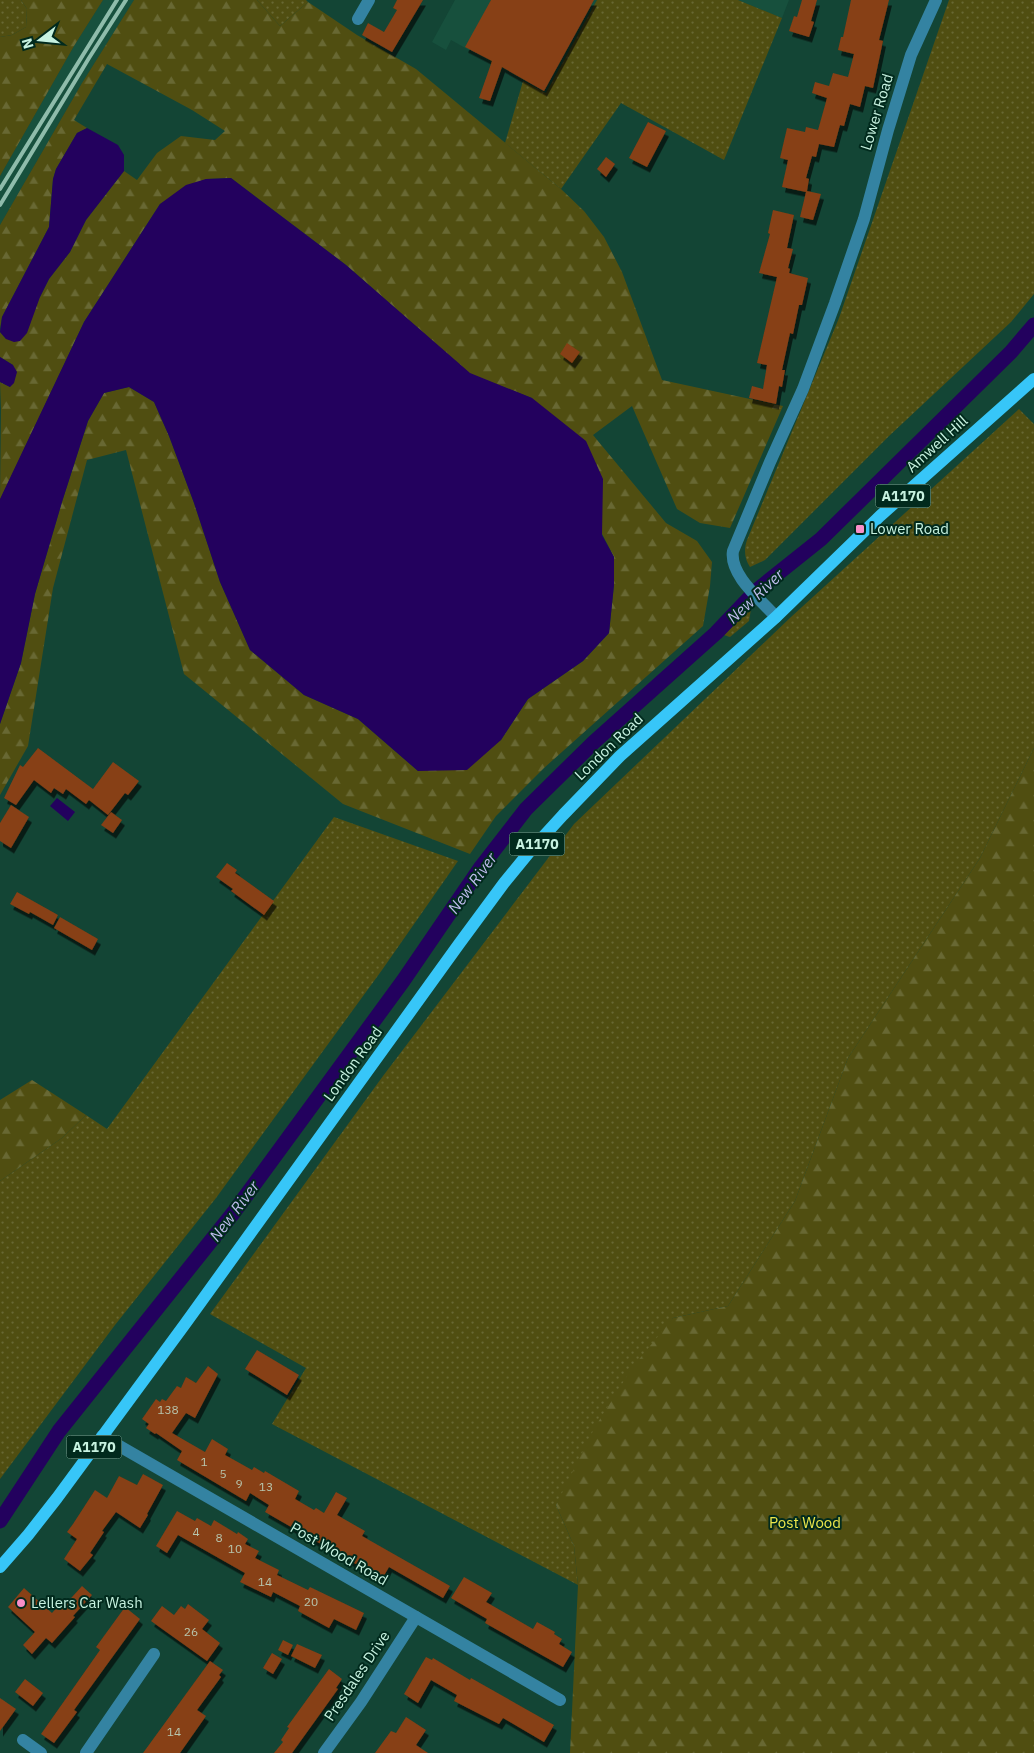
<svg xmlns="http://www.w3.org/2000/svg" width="1034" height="1753" font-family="'IBM Plex Sans',sans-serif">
  <defs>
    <pattern id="grass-dots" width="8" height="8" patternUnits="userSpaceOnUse" patternTransform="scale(1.25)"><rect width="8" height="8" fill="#504e11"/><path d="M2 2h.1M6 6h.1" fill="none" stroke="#686833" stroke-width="1.8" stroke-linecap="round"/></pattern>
    <pattern id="forest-firs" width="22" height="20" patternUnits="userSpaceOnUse" patternTransform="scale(1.25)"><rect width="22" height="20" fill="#504e11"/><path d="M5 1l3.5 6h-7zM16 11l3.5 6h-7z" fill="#686833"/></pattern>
    <filter id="shadow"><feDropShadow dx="3" dy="5.5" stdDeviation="0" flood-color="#0009"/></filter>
  </defs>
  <rect width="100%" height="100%" fill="#134535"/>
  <g fill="#17503d">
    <polygon points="103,0 134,0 82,83 0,225 0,176 74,46"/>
    <polygon points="455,0 597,0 546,93 451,40 446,50 432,42"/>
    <polygon points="738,0 789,0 782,18"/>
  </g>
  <g fill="url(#grass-dots)">
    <polygon points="0,0 21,0 27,9 26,27 12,35 0,37"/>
    <polygon points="257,0 306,0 308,2 280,26"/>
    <polygon points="597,0 738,0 782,18 724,160 621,103 561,189 505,143 523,81 546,93"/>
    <path d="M949,0H1034V294L1011,322L889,436L765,560L750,567C744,558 744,549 747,540L839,318Z"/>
    <polygon points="1019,409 1034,424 1034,748 980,858 848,1058 795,1201 728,1306 673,1318 556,1505 574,1546 578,1585 272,1424 306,1368 210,1314 383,1076 574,824 791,617"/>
    <polygon points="751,609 749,621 730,637 724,635"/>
    <polygon points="334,817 458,861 382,970 216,1198 115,1325 0,1479 0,1181 62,1138 86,1115 107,1129"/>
  </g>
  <g fill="url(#forest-firs)">
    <polygon points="21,0 103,0 74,46 0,176 0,37 12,35 26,27 27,9"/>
    <polygon points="134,0 257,0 280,26 308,2 357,35 416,69 561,189 584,211 604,237 622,272 662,380 783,406 730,528 700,523 677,509 632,406 593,435 666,523 697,541 712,562 710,586 703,626 544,768 496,816 470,854 343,804 184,674 126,450 87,460 53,588 28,746 0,795 0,724 21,663 35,594 62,502 88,421 104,393 129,387 154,402 169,436 194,503 220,582 250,650 304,695 358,719 418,771 501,740 528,699 583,661 609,633 614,585 614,557 532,398 470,374 346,265 231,178 206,179 160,204 84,322 0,500 1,409 0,382 10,387 13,365 0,357 0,332 6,339 40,297 49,279 70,252 86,220 124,171 137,180 157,153 181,136 215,140 225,131 192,110 107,64 74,120 87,128 77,133 56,169 53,179 49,227 2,317 0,328 0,225 82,83"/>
    <polygon points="1034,748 1034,1753 570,1753 578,1585 574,1546 556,1505 595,1427 632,1368 673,1318 728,1306 795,1201 848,1058 980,858"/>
    <polygon points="32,1080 86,1115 62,1138 0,1181 0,1100"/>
  </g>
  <g fill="#23015e">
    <polygon points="87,128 118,145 124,155 124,171 86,220 70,252 49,279 40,297 27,333 20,341 14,342 6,339 0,332 2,317 49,227 53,179 56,169 77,133"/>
    <polygon points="231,178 346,265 470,373 532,398 586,441 603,479 602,535 614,557 614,585 609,633 583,661 528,699 501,740 467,770 418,771 358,719 304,695 250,650 220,582 194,503 169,436 154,402 129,387 104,393 88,421 62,502 35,594 21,663 0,724 0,499 84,322 160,204 186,185 206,179"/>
    <polygon points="0,357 13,365 17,372 14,383 10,387 0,382"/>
    <polygon points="57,798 75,812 68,821 50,806"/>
  </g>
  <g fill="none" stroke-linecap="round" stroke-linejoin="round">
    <polyline stroke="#23015e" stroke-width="15" points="0,1521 59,1431 234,1212 403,981 481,867 526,809 594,742 716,633 756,591 821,539 1011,352 1034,325"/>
  </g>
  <g fill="#873f14" filter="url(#shadow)">
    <polygon points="397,0 423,0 392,52 362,35 368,23 384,32 397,10 393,8"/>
    <polygon points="491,0 594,0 544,91 502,67 490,101 479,98 492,61 465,47"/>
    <polygon points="802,0 817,0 811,21 814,22 809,37 789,31 794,16 797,17"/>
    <polygon points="851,0 889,0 879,40 883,41 873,88 865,86 860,107 850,104 844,126 840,125 834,147 819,144 816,157 812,156 806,178 809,179 807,191 821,194 813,220 800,217 806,192 782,187 788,160 780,158 787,128 805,132 806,127 818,130 827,98 812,93 815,82 829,86 833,73 848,77 854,54 838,50 841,37 843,37"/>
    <polygon points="648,122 666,131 647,167 629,158"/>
    <polygon points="606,157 615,164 606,177 597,169"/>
    <polygon points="773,210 794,215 787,248 793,249 788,268 790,269 789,273 808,278 802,305 799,305 793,334 790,333 782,370 785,370 782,387 779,386 776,404 749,398 752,386 763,389 767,365 757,363 777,277 759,273 770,234 768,233"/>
    <polygon points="567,343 580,352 572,363 560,354"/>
    <polygon points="38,748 93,789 113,762 139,781 128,795 125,793 108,815 89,800 86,804 66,789 63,794 54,788 51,793 34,780 16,805 4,798 20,765 23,767"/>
    <polygon points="11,805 29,817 11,848 0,841 0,823"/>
    <polygon points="111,812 122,820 113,833 101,825"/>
    <polygon points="227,863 237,870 235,873 274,901 264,915 231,891 233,889 216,877"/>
    <polygon points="17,892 58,915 53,925 30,912 29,914 10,904"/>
    <polygon points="60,917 98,939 92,950 54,928"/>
    <polygon points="257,1350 299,1375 287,1395 245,1369"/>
    <polygon points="208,1366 218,1374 195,1418 186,1413 172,1433 205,1452 212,1439 228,1449 225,1455 236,1461 252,1470 254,1467 264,1473 265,1471 299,1491 295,1499 314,1510 316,1508 324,1513 336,1492 347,1498 337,1515 365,1531 362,1536 450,1586 443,1598 389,1567 382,1579 265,1512 269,1505 250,1493 246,1501 177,1460 182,1451 156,1433 155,1434 146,1428 149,1424 142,1419 156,1399 160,1402 162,1399 166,1401 177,1386 181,1388 186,1377 196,1383"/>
    <polygon points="143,1474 163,1485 147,1514 148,1515 140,1528 116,1512 102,1531 104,1532 90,1553 93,1555 80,1571 64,1559 77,1539 67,1532 73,1524 95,1490 107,1498 119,1476 137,1485"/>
    <polygon points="177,1511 195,1521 197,1518 211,1526 214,1520 237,1534 238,1532 248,1539 245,1544 259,1551 255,1558 279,1570 277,1575 308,1590 310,1587 364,1613 356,1630 334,1619 329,1628 298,1611 300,1606 273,1592 271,1597 240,1582 245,1573 178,1535 167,1553 156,1546"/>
    <polygon points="464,1577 492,1593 486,1602 533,1629 537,1622 555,1632 554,1634 562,1639 559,1644 572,1652 563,1667 485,1623 487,1619 451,1598"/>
    <polygon points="82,1586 92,1595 73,1616 75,1617 52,1643 46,1638 32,1654 23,1645 35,1632 8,1607 24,1588 52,1613 60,1604 63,1607"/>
    <polygon points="188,1604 209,1620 202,1629 220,1643 207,1661 151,1621 162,1606 174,1615 181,1606 185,1609"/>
    <polygon points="125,1607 140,1619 74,1710 77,1712 54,1743 41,1734 100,1650 96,1647"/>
    <polygon points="283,1640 293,1645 288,1655 278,1650"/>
    <polygon points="297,1644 322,1655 315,1668 291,1656"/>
    <polygon points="272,1653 282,1659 273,1674 263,1668"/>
    <polygon points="426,1657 432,1660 433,1658 470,1680 471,1678 554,1725 544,1742 503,1718 499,1724 454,1701 457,1695 431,1680 418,1703 404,1694"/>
    <polygon points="210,1661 223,1670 219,1675 221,1677 197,1710 206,1716 180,1753 143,1753"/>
    <polygon points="329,1669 342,1679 336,1688 338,1689 292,1753 274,1753 283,1742 281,1740 289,1728 287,1727"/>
    <polygon points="25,1679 43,1693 33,1706 15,1692"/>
    <polygon points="0,1698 16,1709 0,1731"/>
    <polygon points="406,1717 426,1730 416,1745 428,1753 375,1753 391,1731 396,1733"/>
  </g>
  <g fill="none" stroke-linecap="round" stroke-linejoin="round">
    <g stroke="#3483a2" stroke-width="12">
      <polyline points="358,19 369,0"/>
      <path d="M776,617C761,600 729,575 733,551L770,462L803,389L835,303L864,219L888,130L911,55L936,0"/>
      <polyline points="102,1436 560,1700"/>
      <polyline points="23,1740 41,1753"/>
      <polyline points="86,1753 154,1654"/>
      <polyline points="324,1753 361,1702 416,1617"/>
    </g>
    <polyline stroke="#37c6f8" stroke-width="12" points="0,1567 28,1535 57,1498 185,1324 459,944 504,883 531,850 563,815 620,756 776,617 880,516 1034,379"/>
    <g stroke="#8fbcab" stroke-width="4">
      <polyline points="0,189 117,0"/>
      <polyline points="0,205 89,58 126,0"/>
    </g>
  </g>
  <g fill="#f98fc9" stroke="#012a1d" stroke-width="2">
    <rect x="855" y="524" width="10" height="10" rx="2.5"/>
    <circle cx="21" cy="1603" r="5"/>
  </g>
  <g text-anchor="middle" stroke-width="4" stroke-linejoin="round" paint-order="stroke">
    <g font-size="12" fill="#b7c5ad">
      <text x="168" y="1414">138</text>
      <text x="204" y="1466">1</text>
      <text x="223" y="1478">5</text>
      <text x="239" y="1488">9</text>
      <text x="266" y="1491">13</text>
      <text x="196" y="1536">4</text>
      <text x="219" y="1542">8</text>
      <text x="235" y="1553">10</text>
      <text x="265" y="1586">14</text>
      <text x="311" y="1606">20</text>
      <text x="191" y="1636">26</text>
      <text x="174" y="1736">14</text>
    </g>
    <g fill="#012a1d" stroke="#8cb6a6" stroke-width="1">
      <rect x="875.5" y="484.5" width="55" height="23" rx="4"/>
      <rect x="509.5" y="832.5" width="55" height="23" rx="4"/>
      <rect x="66.5" y="1435.5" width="55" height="23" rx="4"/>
    </g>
    <g font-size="14" font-weight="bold" fill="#c7f2e0">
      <text x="903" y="501">A1170</text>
      <text x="537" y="849">A1170</text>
      <text x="94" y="1452">A1170</text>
    </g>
    <g font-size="15" fill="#c7f2e0" stroke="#012a1d">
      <text transform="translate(877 112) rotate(-73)" y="5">Lower Road</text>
      <text transform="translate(937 444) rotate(-42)" y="5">Amwell Hill</text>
      <text transform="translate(609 747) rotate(-44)" y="5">London Road</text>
      <text transform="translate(353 1064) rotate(-54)" y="5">London Road</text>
      <text transform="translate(339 1554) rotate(30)" y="5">Post Wood Road</text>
      <text transform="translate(357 1676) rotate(-56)" y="5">Presdales Drive</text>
    </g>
    <g font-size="15" fill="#c7f2e0" stroke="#012a1d" text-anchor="start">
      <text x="870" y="534">Lower Road</text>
      <text x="31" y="1608">Lellers Car Wash</text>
    </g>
    <g font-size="15" fill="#ede74b" stroke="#012a1d">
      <text x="805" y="1528">Post Wood</text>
    </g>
    <g font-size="16" font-style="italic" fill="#bebbec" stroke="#012a1d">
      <text transform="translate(755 596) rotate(-43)" y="6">New River</text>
      <text transform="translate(472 883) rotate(-54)" y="6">New River</text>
      <text transform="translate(234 1211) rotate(-53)" y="6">New River</text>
    </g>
  </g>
  <g transform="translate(40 40) rotate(254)" stroke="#012a1d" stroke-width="4" paint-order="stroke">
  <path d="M0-4L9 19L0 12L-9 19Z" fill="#c7f2e0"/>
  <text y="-8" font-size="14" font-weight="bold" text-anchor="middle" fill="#c7f2e0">N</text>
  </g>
</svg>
